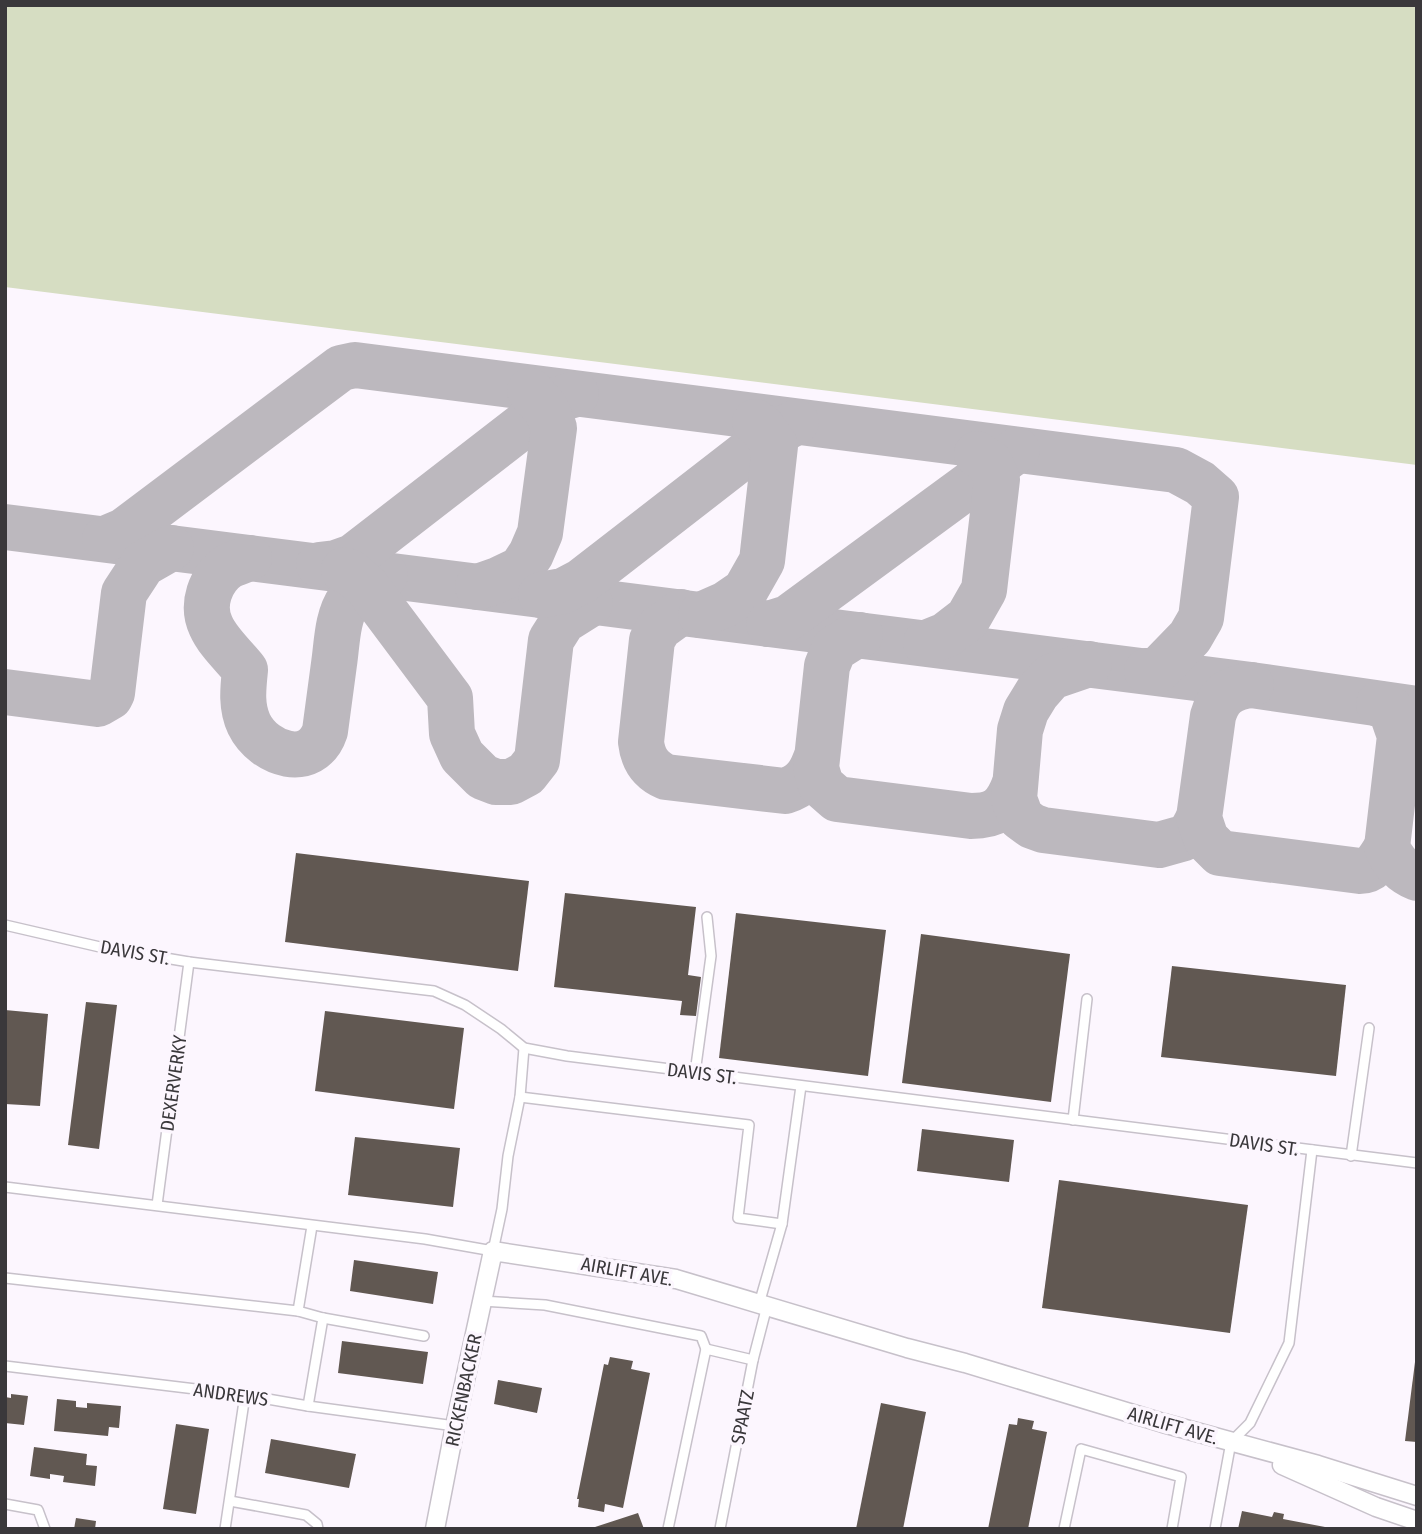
<svg xmlns="http://www.w3.org/2000/svg" width="1422" height="1534" font-family="'Fira Sans Condensed',sans-serif">
  <rect width="100%" height="100%" fill="#fcf6fe"/>
  <polygon fill="#d6ddc2" points="5,5 1417,5 1417,465 5,287"/>
  <g fill="none" stroke-linecap="round" stroke-linejoin="round">
    <g stroke="#bcb8be" stroke-width="46">
      <polyline points="5,527 1251,685 1417,709"/>
      <polyline points="105,539 124,531 341,368 355,365 1176,470 1200,483 1216,497 1201,618 1190,637 1158,670 1147,671"/>
      <path d="M249,558C243,561 235,563 229,566C210,579 201,605 211,626C218,642 234,656 245,670C243,689 241,707 249,724C264,755 312,770 325,731C328,709 331,686 334,664C337,644 337,617 349,600C358,588 372,581 385,575"/>
      <polyline points="319,565 336,563 353,557 556,400 576,394"/>
      <polyline points="344,570 351,573 367,587 450,698 452,734 462,756 483,777 496,782 511,782 526,774 537,760 551,640 563,621 590,604"/>
      <polyline points="478,587 498,580 521,569 531,554 540,533 554,428 546,409 530,391"/>
      <polyline points="541,595 563,591 582,581 773,433 787,427 796,422"/>
      <path d="M681,612L659,628L652,640L641,742C643,759 650,770 666,777L785,791C801,786 809,777 815,761"/>
      <polyline points="701,615 726,604 745,591 762,561 775,446 762,427 755,422"/>
      <polyline points="769,624 788,618 1017,450"/>
      <path d="M860,635L853,637L834,649L827,666L816,768L821,785L837,799L971,816C995,816 1005,809 1014,786"/>
      <polyline points="926,643 946,635 968,618 984,590 997,479 989,462 977,454"/>
      <polyline points="1089,664 1051,677 1037,693 1026,711 1020,730 1014,799 1021,818 1032,826 1043,830 1159,845 1184,838 1192,831 1199,818"/>
      <path d="M1251,685C1230,688 1219,695 1213,716L1199,818L1206,839L1220,853L1360,871C1374,871 1380,858 1387,847"/>
      <polyline points="5,692 98,704 110,697 112,693 124,593 143,564 171,548"/>
      <path d="M1379,704L1391,710L1400,736L1387,847C1393,862 1402,872 1417,878"/>
    </g>
  </g>
  <g fill="#615852">
    <polygon points="296,853 529,881 518,971 285,942"/>
    <polygon points="565,893 696,907 688,975 701,977 696,1016 680,1015 682,1001 554,987"/>
    <polygon points="736,913 886,930 868,1076 719,1058"/>
    <polygon points="921,934 1070,954 1051,1102 902,1083"/>
    <polygon points="1172,966 1346,985 1336,1076 1161,1057"/>
    <polygon points="86,1002 117,1005 99,1149 68,1145"/>
    <polygon points="5,1010 48,1014 40,1106 5,1104"/>
    <polygon points="325,1011 464,1028 454,1109 315,1091"/>
    <polygon points="922,1129 1014,1140 1009,1182 917,1171"/>
    <polygon points="355,1137 460,1148 453,1207 348,1195"/>
    <polygon points="1059,1180 1248,1205 1230,1333 1042,1308"/>
    <polygon points="354,1260 438,1272 433,1304 350,1291"/>
    <polygon points="342,1341 428,1352 423,1384 338,1373"/>
    <polygon points="610,1357 633,1361 631,1369 650,1373 623,1508 605,1504 604,1512 578,1507 579,1499 577,1499 604,1364 608,1365"/>
    <polygon points="1415,1362 1417,1362 1417,1442 1405,1441"/>
    <polygon points="498,1380 542,1388 537,1413 494,1404"/>
    <polygon points="11,1394 28,1396 24,1425 5,1423 5,1397 11,1398"/>
    <polygon points="57,1399 76,1401 76,1407 87,1408 87,1403 121,1406 119,1428 109,1427 108,1436 54,1431"/>
    <polygon points="881,1403 926,1412 903,1529 856,1529"/>
    <polygon points="1018,1418 1034,1421 1032,1429 1047,1432 1028,1529 988,1529 1009,1424 1017,1425"/>
    <polygon points="176,1424 209,1429 196,1514 163,1509"/>
    <polygon points="271,1439 356,1454 349,1488 265,1473"/>
    <polygon points="34,1447 87,1454 86,1465 97,1466 95,1486 63,1482 64,1476 50,1474 50,1479 30,1476"/>
    <polygon points="1242,1511 1272,1517 1274,1512 1284,1514 1283,1519 1325,1527 1325,1529 1238,1529"/>
    <polygon points="638,1513 644,1529 592,1529 592,1528"/>
    <polygon points="76,1518 96,1521 95,1529 74,1529"/>
  </g>
  <g fill="none" stroke-linecap="round" stroke-linejoin="round">
    <g stroke="#c7c1ca" stroke-width="12">
      <g id="lane">
        <polyline points="5,925 100,947 189,962 434,991 465,1005 501,1029 524,1048 567,1056 1417,1163"/>
        <polyline points="695,1073 711,956 707,917"/>
        <polyline points="520,1097 749,1125 738,1218 782,1224"/>
        <polyline points="1073,1120 1087,999"/>
        <polyline points="1351,1156 1369,1028"/>
        <polyline points="5,1187 425,1239 493,1251 502,1209 508,1156 520,1097 524,1048"/>
        <polyline points="157,1205 189,962"/>
        <polyline points="5,1278 298,1311 323,1318 424,1336"/>
        <polyline points="482,1301 545,1305 701,1336 706,1349"/>
        <polyline points="759,1304 782,1224 801,1086"/>
        <polyline points="298,1311 312,1226"/>
        <polyline points="5,1366 245,1395 308,1406 455,1426"/>
        <polyline points="308,1406 323,1318"/>
        <polyline points="230,1501 306,1515 317,1524 318,1529"/>
        <polyline points="5,1504 38,1510 45,1529"/>
        <polyline points="225,1529 245,1395"/>
        <polyline points="668,1529 706,1349 753,1360"/>
        <polyline points="720,1529 753,1360 767,1306"/>
        <polyline points="1064,1529 1081,1449 1181,1477 1172,1529"/>
        <polyline points="1215,1529 1231,1442 1250,1423 1289,1343 1312,1150"/>
      </g>
    </g>
    <g stroke="#c7c1ca" stroke-width="21">
      <g id="street">
        <polyline points="1282,1465 1376,1507 1417,1521"/>
        <polyline points="435,1529 455,1426 493,1251 676,1279 907,1348 965,1363 1163,1423 1318,1465 1417,1496"/>
      </g>
    </g>
    <use href="#lane" stroke="#fff" stroke-width="9"/>
    <use href="#street" stroke="#fff" stroke-width="18"/>
  </g>
  <g text-anchor="middle" stroke-width="7" stroke-linejoin="round" paint-order="stroke">
    <g font-size="19" fill="#3a383b" stroke="#fcf6fe">
      <text transform="translate(135 952) rotate(10)" y="7">DAVIS ST.</text>
      <text transform="translate(702 1073) rotate(7)" y="7">DAVIS ST.</text>
      <text transform="translate(173 1083) rotate(-82)" y="7">DEXERVERKY</text>
      <text transform="translate(1264 1144) rotate(8)" y="7">DAVIS ST.</text>
      <text transform="translate(627 1271) rotate(10)" y="7">AIRLIFT AVE.</text>
      <text transform="translate(463 1390) rotate(-78)" y="7">RICKENBACKER</text>
      <text transform="translate(231 1394) rotate(8)" y="7">ANDREWS</text>
      <text transform="translate(742 1417) rotate(-79)" y="7">SPAATZ</text>
      <text transform="translate(1173 1425) rotate(16)" y="7">AIRLIFT AVE.</text>
    </g>
  </g>
  <rect width="1422" height="1534" fill="none" stroke="#3a383b" stroke-width="14"/>
</svg>
